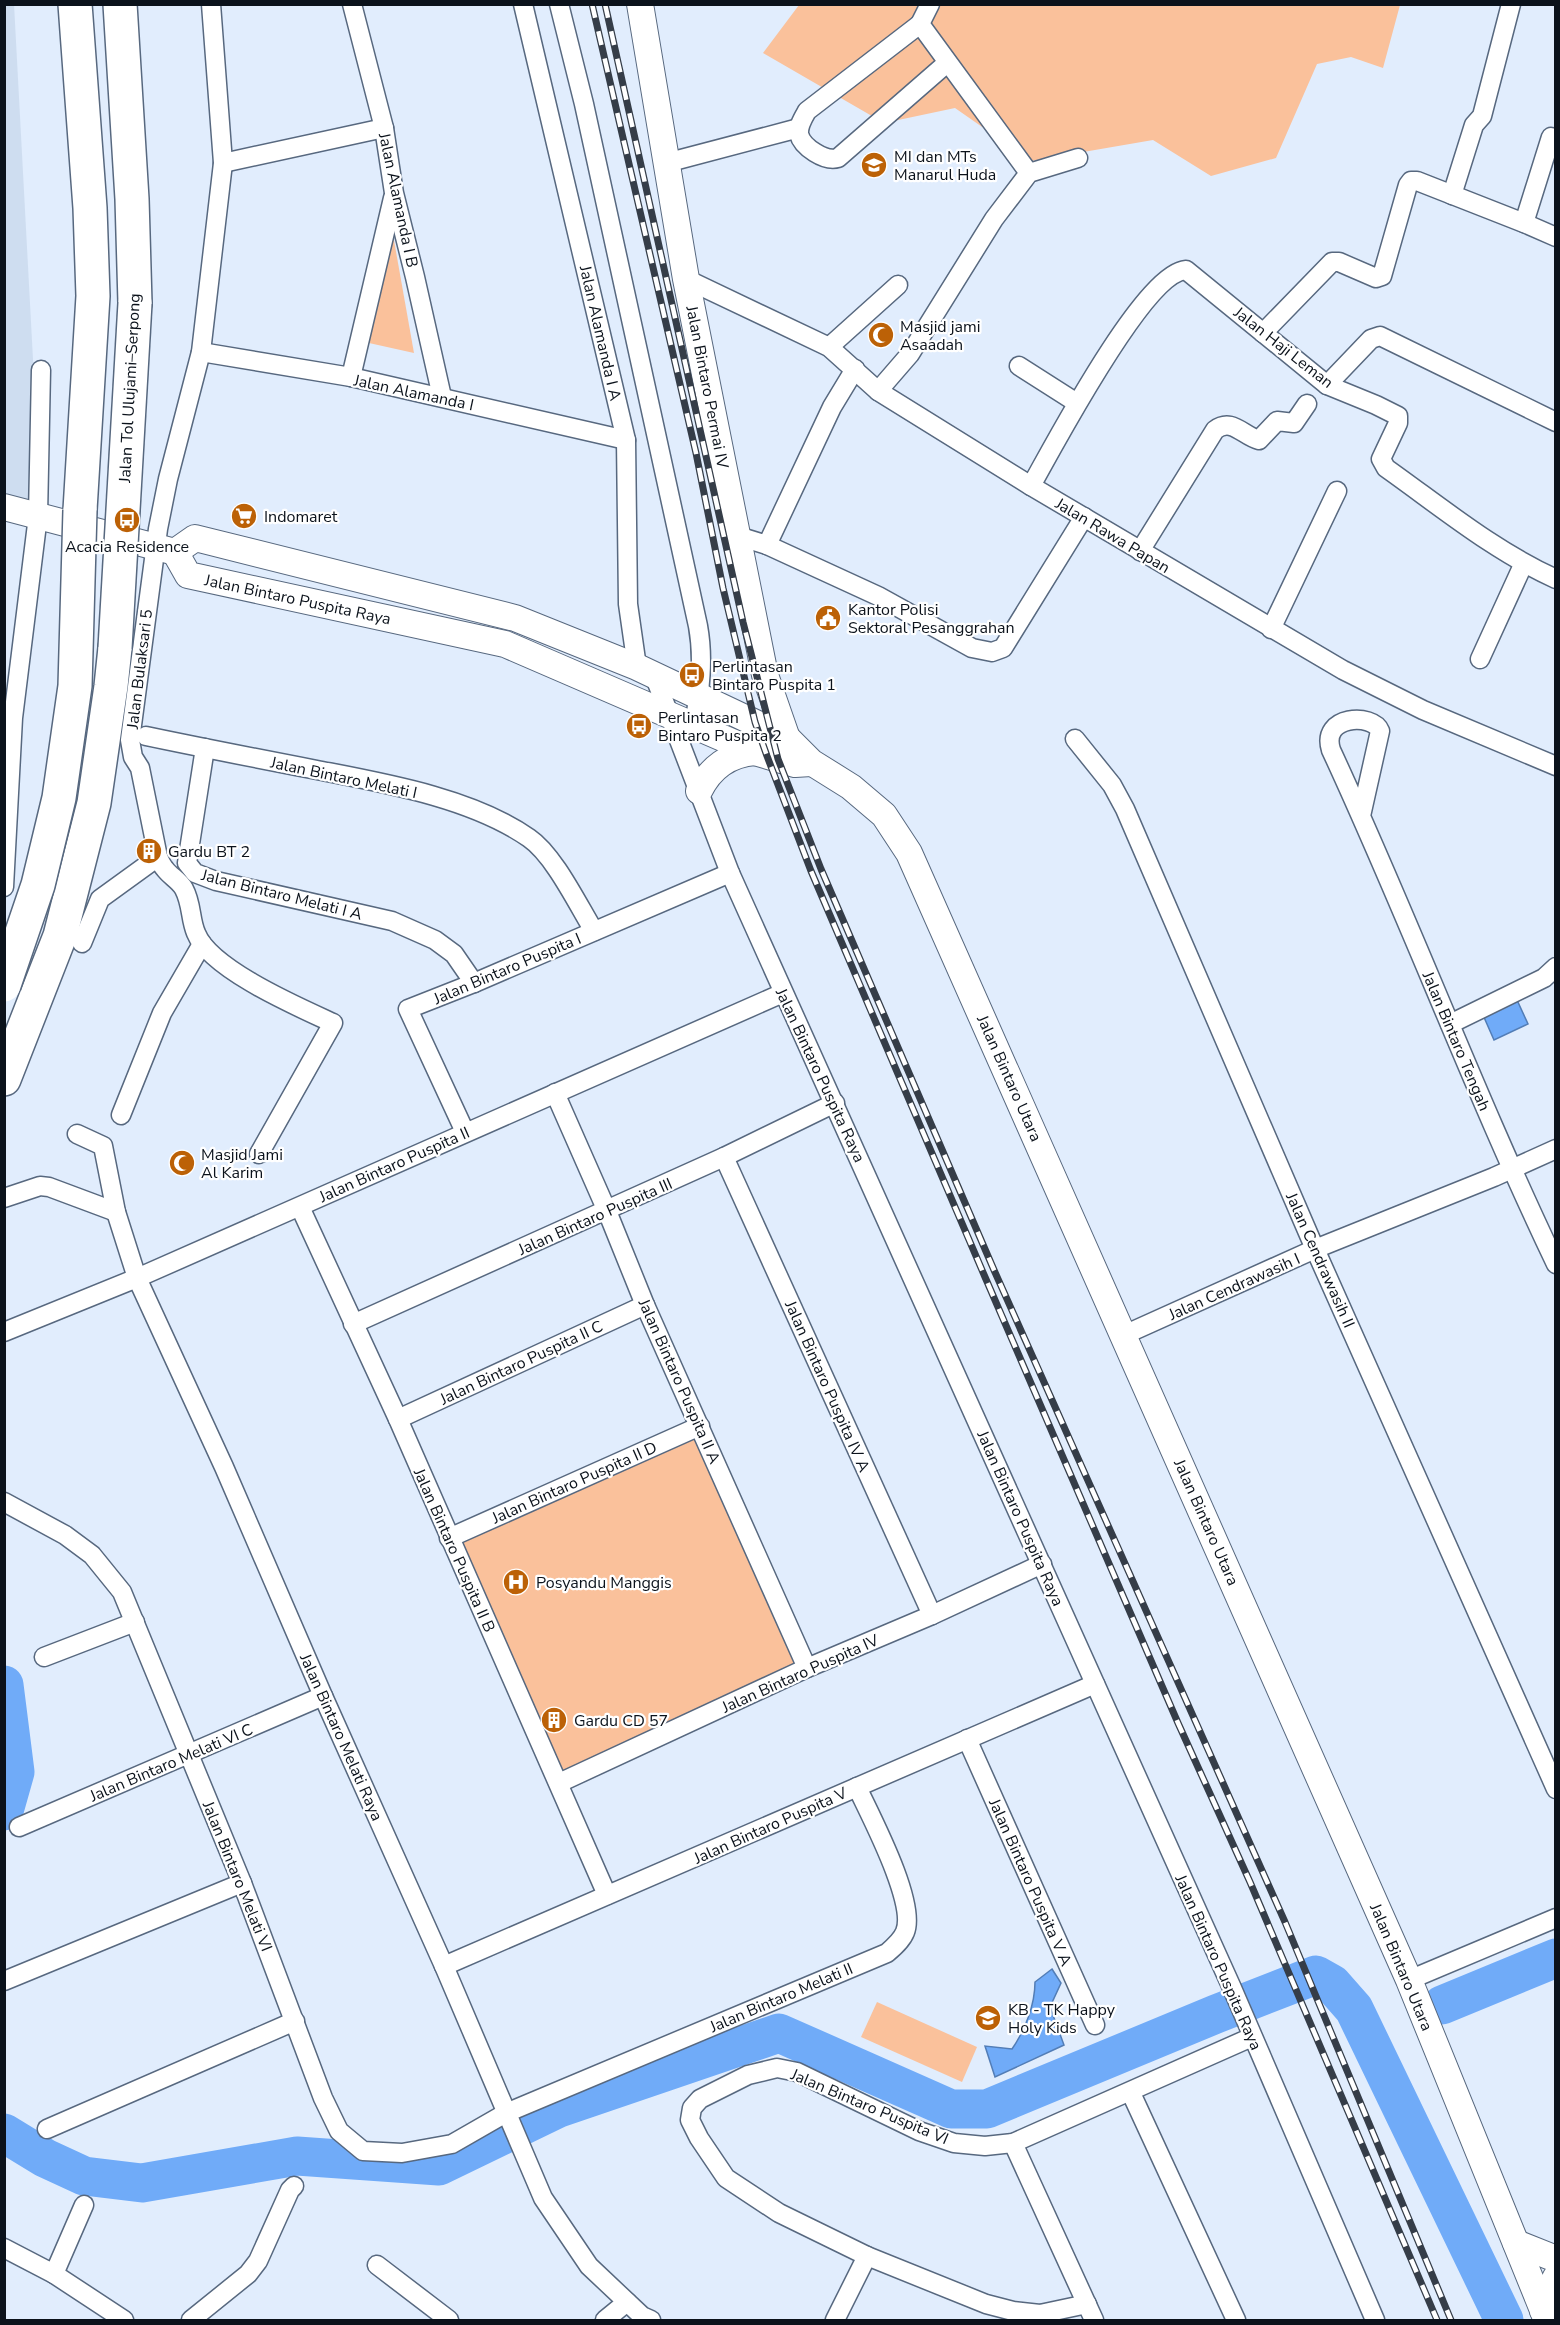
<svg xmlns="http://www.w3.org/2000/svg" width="1560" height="2325" font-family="'Nunito Sans',sans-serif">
  <rect width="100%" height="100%" fill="#e1edfd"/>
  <polygon fill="#ceddf0" points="14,4 42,528 5,520 4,5"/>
  <g fill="#fac19b">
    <polygon points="799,5 1400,5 1383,68 1351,57 1317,64 1276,158 1211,176 1153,140 1031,161 955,108 884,123 763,53"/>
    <polygon points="387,201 414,353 351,339"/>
    <polygon points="700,1426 807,1668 559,1783 449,1538"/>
    <polygon points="877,2002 977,2047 962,2082 861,2037"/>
  </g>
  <g fill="#70abf8" stroke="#527db6" stroke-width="1.5">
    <polygon points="1517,1000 1528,1024 1494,1040 1483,1015"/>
    <path d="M1052,1969L1061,1983L1050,2007L1064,2045L995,2077L985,2046L1012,2049C1025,2030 1035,2005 1035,1982Z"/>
  </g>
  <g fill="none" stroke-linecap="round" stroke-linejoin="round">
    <g stroke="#70abf8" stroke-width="39">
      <polyline points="4,1685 15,1772 4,1811"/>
      <polyline points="1442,2005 1556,1958"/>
      <polyline points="4,2133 45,2158 84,2176 142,2183 297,2156 439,2166 559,2108 779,2033 951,2109 987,2109 1216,2014 1316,1975 1332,1984 1354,2009 1504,2320"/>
    </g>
    <g stroke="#57687f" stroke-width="21">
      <g id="street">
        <path d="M211,4L223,163L201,352L168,479L158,529L130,740L133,757L140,768L158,857C160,861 162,866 165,869C170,876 180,881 184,889C192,904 190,919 196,933C210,969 298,1007 333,1023L259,1154"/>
        <polyline points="352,4 384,128 394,193 415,277 442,397"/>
        <polyline points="523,4 626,440 628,604 637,667"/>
        <path d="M559,4L584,104L698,626C704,659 700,691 694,724"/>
        <polyline points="930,4 920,24 1029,173"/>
        <path d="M920,24L807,111C803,118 798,126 799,134C802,147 825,162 838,158L947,63"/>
        <polyline points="223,163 384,128"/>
        <polyline points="666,163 799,128"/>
        <polyline points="1452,195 1474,125 1482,116 1511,4"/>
        <polyline points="1524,223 1551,137"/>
        <polyline points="686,279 829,347 878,391 1031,486 1343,670 1423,710 1556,766"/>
        <polyline points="1263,333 1332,262 1339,262 1376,278 1382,276 1408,185 1411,181 1417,181 1524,223 1556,237"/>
        <polyline points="829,347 898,285"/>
        <polyline points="201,352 351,377 626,440"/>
        <polyline points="1019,366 1077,403"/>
        <polyline points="351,377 393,198"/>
        <polyline points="1327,385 1371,339 1380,336 1556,422"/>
        <polyline points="878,391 910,354 994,219 1029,173 1078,158"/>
        <path d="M1031,486C1053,447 1144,273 1186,270L1327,385L1376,405L1398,416V423L1381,459L1386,468C1441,507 1494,551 1556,579"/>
        <polyline points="738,536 767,545 878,596 972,648 992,652 1003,648 1084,517"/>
        <polyline points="767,545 832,407 855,369"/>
        <path d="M1140,551L1215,430C1232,417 1243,436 1259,440L1277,421L1294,423L1307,404"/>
        <polyline points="1271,629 1337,491"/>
        <polyline points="1480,659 1523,565"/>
        <polyline points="654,675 730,873 1232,1988 1375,2320"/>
        <path d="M146,736C203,748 260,759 317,770C384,783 472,798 529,838C554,855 578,905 594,931"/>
        <polyline points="1075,739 1112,785 1125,809 1315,1249 1556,1789"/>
        <polyline points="205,748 187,863 195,873 216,881 392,921 435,940 454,954 474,983"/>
        <path d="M1361,816L1380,731C1373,713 1320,715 1331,750C1410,920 1475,1095 1556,1264"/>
        <polyline points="4,887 13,718 38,516 41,370"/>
        <polyline points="82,943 100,899 158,857"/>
        <polyline points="1450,1024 1544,978 1556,967"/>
        <polyline points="555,1093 607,1211 645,1305 807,1668"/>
        <polyline points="121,1115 162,1013 202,944"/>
        <polyline points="465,1132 408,1009 474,983 730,873"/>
        <polyline points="77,1134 103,1146 116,1212 137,1278 224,1467 323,1696 444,1966 543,2198 589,2266 642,2316 651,2320"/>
        <polyline points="724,1157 932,1615"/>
        <polyline points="4,1198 40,1186 49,1187 116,1212"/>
        <polyline points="300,1207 398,1419 607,1895"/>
        <polyline points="353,1324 724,1157 835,1103"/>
        <polyline points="4,1332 137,1278 783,993"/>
        <polyline points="1124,1335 1315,1249 1494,1177 1556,1149"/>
        <polyline points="398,1419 645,1305"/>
        <path d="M4,1502L65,1535L92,1555L122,1592L242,1883L323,2098L339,2131L363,2151L402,2153L452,2144L506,2113L887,1953C894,1947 902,1940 905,1932C917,1903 870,1815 857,1787"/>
        <polyline points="449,1538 700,1426"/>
        <polyline points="44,1657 135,1622"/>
        <polyline points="967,1739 1095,2025"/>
        <polyline points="559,1783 807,1668 932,1615 1042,1564"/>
        <polyline points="19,1827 323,1696"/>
        <polyline points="444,1966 1095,1684"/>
        <polyline points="1409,1980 1556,1918"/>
        <polyline points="4,1981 242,1883"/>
        <polyline points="1131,2093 1236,2320"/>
        <polyline points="47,2129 295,2021"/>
        <polyline points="1013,2143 1094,2320"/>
        <polyline points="4,2248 54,2274 84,2205"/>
        <polyline points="377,2265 449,2320"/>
        <polyline points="54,2274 124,2320"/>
        <polyline points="1087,2304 1040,2314 1013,2311 986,2304 867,2256 779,2213 726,2178 699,2138 690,2120 692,2108 700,2099 748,2075 777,2068 797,2072 919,2131 954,2143 985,2146 1013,2143 1252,2037"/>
        <polyline points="191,2320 248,2274 258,2261 290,2190 294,2186"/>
        <polyline points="605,2320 627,2302"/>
        <polyline points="835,2320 867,2256"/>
      </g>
    </g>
    <g stroke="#57687f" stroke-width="28">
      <g id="secondary">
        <polyline points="640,4 686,279 760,650 765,675 790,747"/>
        <polyline points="4,507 175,552"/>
        <polyline points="175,552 195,538 515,618 637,667 768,729 788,739 811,762 851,787 884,815 909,853 1409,1980 1547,2320"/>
        <polyline points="175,552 188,575 505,644 755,752 795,764 811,763"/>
        <path d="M699,791C710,768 729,754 755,752"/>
        <polyline points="1516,2243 1556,2259"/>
        <polyline points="1543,2311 1546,2296 1556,2277"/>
      </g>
    </g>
    <g stroke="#57687f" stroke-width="36">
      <g id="highway">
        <polyline points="75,4 90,208 93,296 80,510"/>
        <polyline points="120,4 132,199 135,303"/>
        <polyline points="4,1079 60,936 94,803 111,686 115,648"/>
      </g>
    </g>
    <use href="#street" stroke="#fff" stroke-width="18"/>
    <use href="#secondary" stroke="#fff" stroke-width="26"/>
    <use href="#highway" stroke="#fff" stroke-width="33"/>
    <g stroke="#353d48" stroke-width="7">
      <g id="rail">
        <polyline points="592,4 696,453 723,588 755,722 767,756 811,871 985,1277 1178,1723 1250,1882 1437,2320"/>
        <polyline points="605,4 743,622 778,759 821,869 994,1270 1285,1922 1451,2320"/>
      </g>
    </g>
    <use href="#rail" stroke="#fff" stroke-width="4.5" stroke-dasharray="14" stroke-linecap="butt"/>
    <g stroke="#57687f" stroke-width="36" stroke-linecap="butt">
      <g id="highway-bridge">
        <polyline points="115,648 135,303"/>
        <polyline points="4,985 38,885 59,798 75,686 80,510"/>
      </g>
    </g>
    <use href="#highway-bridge" stroke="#fff" stroke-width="33"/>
  </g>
  <defs>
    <g id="school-disc" transform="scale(1.35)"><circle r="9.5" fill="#bc6106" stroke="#fff"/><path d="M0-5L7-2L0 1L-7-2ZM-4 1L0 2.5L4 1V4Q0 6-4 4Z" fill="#fff"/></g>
    <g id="mosque-disc" transform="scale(1.35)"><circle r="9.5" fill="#bc6106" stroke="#fff"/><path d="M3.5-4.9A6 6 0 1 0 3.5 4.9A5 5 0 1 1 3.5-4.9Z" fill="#fff"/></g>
    <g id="supermarket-disc" transform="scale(1.35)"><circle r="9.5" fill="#bc6106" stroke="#fff"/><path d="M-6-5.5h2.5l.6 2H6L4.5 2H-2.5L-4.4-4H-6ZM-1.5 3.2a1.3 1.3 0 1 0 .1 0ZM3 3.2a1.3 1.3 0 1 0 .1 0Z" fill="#fff"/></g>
    <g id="bus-disc" transform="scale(1.35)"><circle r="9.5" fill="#bc6106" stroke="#fff"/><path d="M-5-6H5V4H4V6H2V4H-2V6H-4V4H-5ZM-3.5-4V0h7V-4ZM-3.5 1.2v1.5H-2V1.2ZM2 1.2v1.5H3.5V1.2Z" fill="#fff"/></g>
    <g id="civic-disc" transform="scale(1.35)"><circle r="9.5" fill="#bc6106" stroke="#fff"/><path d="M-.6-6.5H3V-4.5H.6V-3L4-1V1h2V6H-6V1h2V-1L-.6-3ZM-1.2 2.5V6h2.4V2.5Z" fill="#fff"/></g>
    <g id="building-disc" transform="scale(1.35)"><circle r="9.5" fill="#bc6106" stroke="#fff"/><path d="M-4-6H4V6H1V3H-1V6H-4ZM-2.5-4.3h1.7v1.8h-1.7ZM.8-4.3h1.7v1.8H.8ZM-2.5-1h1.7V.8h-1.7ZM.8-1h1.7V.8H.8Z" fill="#fff"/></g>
    <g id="hospital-disc" transform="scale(1.35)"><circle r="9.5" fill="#bc6106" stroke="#fff"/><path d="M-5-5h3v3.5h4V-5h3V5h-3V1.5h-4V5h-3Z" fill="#fff"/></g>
  </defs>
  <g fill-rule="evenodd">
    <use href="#school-disc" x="874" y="165"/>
    <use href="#mosque-disc" x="881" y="335"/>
    <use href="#supermarket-disc" x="244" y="516"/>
    <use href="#bus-disc" x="127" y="520"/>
    <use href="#civic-disc" x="828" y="618"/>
    <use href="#bus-disc" x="692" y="675"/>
    <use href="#bus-disc" x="639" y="726"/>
    <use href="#building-disc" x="149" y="851"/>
    <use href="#mosque-disc" x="182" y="1163"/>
    <use href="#hospital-disc" x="516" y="1582"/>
    <use href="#building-disc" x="554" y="1720"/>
    <use href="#school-disc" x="988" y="2018"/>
  </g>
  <g text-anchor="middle" stroke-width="4.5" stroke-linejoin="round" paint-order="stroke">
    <g font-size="16" fill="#0b121b" stroke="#fff" text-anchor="start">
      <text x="894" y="162">MI dan MTs<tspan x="894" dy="18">Manarul Huda</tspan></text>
      <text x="900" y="332">Masjid jami<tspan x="900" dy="18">Asaadah</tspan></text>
      <text x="264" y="522">Indomaret</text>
      <text x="127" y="552" text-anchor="middle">Acacia Residence</text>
      <text x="848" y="615">Kantor Polisi<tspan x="848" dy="18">Sektoral Pesanggrahan</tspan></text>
      <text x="712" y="672">Perlintasan<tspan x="712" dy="18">Bintaro Puspita 1</tspan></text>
      <text x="658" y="723">Perlintasan<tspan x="658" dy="18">Bintaro Puspita 2</tspan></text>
      <text x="168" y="857">Gardu BT 2</text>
      <text x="201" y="1160">Masjid Jami<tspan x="201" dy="18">Al Karim</tspan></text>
      <text x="536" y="1588">Posyandu Manggis</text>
      <text x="574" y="1726">Gardu CD 57</text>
      <text x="1008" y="2015">KB - TK Happy<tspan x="1008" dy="18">Holy Kids</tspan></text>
    </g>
    <g font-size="16" fill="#0b121b" stroke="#fff">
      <text transform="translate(399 200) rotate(78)" y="6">Jalan Alamanda I B</text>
      <text transform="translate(601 333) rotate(77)" y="6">Jalan Alamanda I A</text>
      <text transform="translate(1284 347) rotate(38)" y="6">Jalan Haji Leman</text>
      <text transform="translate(708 387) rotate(79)" y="6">Jalan Bintaro Permai IV</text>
      <text transform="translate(129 388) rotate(-87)" y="6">Jalan Tol Ulujami–Serpong</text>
      <text transform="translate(414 392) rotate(12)" y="6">Jalan Alamanda I</text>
      <text transform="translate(1113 535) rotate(31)" y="6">Jalan Rawa Papan</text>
      <text transform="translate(298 599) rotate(12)" y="6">Jalan Bintaro Puspita Raya</text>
      <text transform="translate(139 669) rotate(-83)" y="6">Jalan Bulaksari 5</text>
      <text transform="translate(344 777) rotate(12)" y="6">Jalan Bintaro Melati I</text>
      <text transform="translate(282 894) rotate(14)" y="6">Jalan Bintaro Melati I A</text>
      <text transform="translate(507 968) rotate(-23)" y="6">Jalan Bintaro Puspita I</text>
      <text transform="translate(1457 1041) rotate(67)" y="6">Jalan Bintaro Tengah</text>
      <text transform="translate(821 1075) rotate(65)" y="6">Jalan Bintaro Puspita Raya</text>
      <text transform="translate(1010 1078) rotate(66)" y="6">Jalan Bintaro Utara</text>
      <text transform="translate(394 1164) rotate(-24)" y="6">Jalan Bintaro Puspita II</text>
      <text transform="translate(595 1216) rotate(-24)" y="6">Jalan Bintaro Puspita III</text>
      <text transform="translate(1321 1260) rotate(66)" y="6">Jalan Cendrawasih II</text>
      <text transform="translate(1234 1286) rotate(-24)" y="6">Jalan Cendrawasih I</text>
      <text transform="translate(521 1362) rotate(-25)" y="6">Jalan Bintaro Puspita II C</text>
      <text transform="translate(680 1381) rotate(66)" y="6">Jalan Bintaro Puspita II A</text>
      <text transform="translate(828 1386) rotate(66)" y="6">Jalan Bintaro Puspita IV A</text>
      <text transform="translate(574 1482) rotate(-24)" y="6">Jalan Bintaro Puspita II D</text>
      <text transform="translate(1021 1518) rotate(66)" y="6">Jalan Bintaro Puspita Raya</text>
      <text transform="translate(1207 1522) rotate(66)" y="6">Jalan Bintaro Utara</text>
      <text transform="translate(455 1550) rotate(66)" y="6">Jalan Bintaro Puspita II B</text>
      <text transform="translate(800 1673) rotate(-24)" y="6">Jalan Bintaro Puspita IV</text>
      <text transform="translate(342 1737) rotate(66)" y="6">Jalan Bintaro Melati Raya</text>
      <text transform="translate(171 1762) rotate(-23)" y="6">Jalan Bintaro Melati VI C</text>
      <text transform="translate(770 1825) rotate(-24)" y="6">Jalan Bintaro Puspita V</text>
      <text transform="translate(238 1876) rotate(68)" y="6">Jalan Bintaro Melati VI</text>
      <text transform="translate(1031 1882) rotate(66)" y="6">Jalan Bintaro Puspita V A</text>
      <text transform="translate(1219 1962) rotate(66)" y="6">Jalan Bintaro Puspita Raya</text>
      <text transform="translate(1402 1967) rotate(67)" y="6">Jalan Bintaro Utara</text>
      <text transform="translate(781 1997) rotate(-23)" y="6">Jalan Bintaro Melati II</text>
      <text transform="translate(870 2106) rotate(23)" y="6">Jalan Bintaro Puspita VI</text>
    </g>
  </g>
  <rect width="1560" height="2325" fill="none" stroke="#0b121b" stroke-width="12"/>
</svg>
